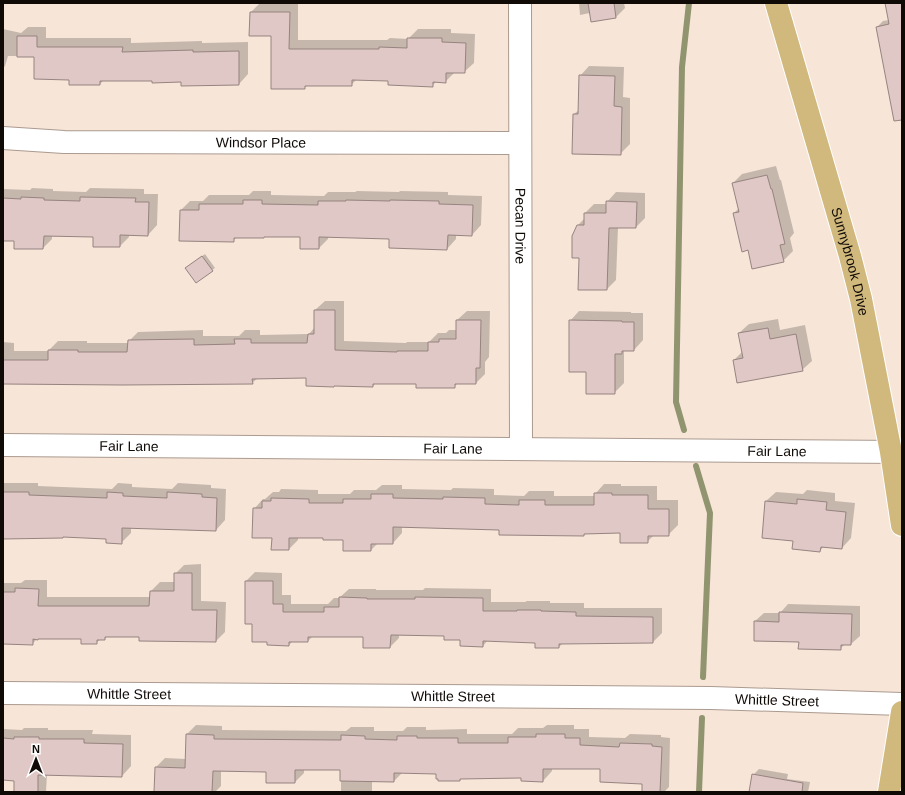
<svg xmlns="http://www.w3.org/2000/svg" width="905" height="795" font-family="Arial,sans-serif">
  <rect width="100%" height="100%" fill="#f7e5d8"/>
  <g fill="#0003">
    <polygon points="260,3 298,3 298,40 387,40 390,38 408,39 418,29 451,29 451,33 475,34 474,63 464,72 455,72 445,82 437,81 432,86 389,80 357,79 351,85 308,85 304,88 272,35 251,12"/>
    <polygon points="579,3 624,3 625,8 616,17 590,13 580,15"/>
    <polygon points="886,3 902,3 902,91 877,27 883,21 889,20"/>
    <polygon points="28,27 46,27 46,38 131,38 131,43 202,41 202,43 248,42 248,74 239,84 153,80 104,80 100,84 70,79 35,56 8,56 5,66 3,68 3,29 21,33"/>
    <polygon points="589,66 624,67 623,97 630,98 630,144 620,154 574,114 579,110 580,76"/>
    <polygon points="776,166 780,180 781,180 794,233 790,238 793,251 783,261 749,249 734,213 739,208 733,183 742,174"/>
    <polygon points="32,188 53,189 53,191 86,192 90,188 144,189 144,194 158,194 157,225 148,235 129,235 129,237 120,246 94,236 52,235 52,239 43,248 15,240 3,240 3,189 30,190"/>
    <polygon points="253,191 271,191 271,195 324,196 328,192 355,192 357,191 399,192 400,191 448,192 448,195 482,196 481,225 472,235 456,235 456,239 447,249 390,238 328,237 328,239 319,248 301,236 237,237 233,241 181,210 190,201 203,201 209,195 249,195"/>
    <polygon points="616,192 645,193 645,218 636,227 618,227 616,280 607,289 580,257 578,225 585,218 585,213 594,204 607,204 607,202"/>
    <polygon points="205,254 215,268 212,270 190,265"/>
    <polygon points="325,301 344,301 344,341 406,343 407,342 429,342 438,333 446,333 449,330 457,330 457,320 467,311 490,311 489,357 485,362 485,374 476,383 458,383 454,387 417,383 376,383 373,386 307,377 258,378 252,383 3,383 3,342 14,343 14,351 49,351 49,350 58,341 87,341 87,343 129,343 129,341 138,332 203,330 203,336 239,336 245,330 260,330 260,335 309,334 315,327 315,310"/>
    <polygon points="579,311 631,312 631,313 643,313 643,340 634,350 624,350 624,383 614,393 587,371 570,321"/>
    <polygon points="778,319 780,330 805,325 812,361 802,370 734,360 743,351 739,333 749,324"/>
    <polygon points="3,483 38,483 38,486 112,489 118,483 132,484 132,487 172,489 178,483 211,485 211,488 226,489 225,520 216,530 131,527 131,533 121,543 107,538 63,536 3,538"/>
    <polygon points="604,484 621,484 621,486 657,486 657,500 678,500 678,525 668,535 654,535 647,542 621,532 586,533 584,535 500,529 402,527 402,533 393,543 378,543 371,550 344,539 324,537 298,537 298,540 289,549 273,537 254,509 263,499 265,499 273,492 279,492 281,489 318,490 318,494 350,494 354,490 376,490 382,485 402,485 402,489 451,490 453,488 494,489 494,495 524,496 529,491 554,491 554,496 595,496 595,494"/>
    <polygon points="807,490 835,493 835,501 855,503 851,538 842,548 824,546 820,551 794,540 766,501 776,492 803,494"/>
    <polygon points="201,564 201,601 226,602 225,632 216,641 140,636 107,636 105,639 101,639 96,643 82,638 38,638 32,644 3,643 3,583 21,583 25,580 47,580 47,597 151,597 151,591 160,582 175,582 175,574 184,565"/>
    <polygon points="255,572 282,573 282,595 291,595 291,604 328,604 334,598 339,598 349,589 376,589 376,590 423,590 425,588 491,589 491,602 525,602 527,601 550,601 550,603 584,603 584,608 662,608 662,633 653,642 563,643 559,647 536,642 488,640 483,646 445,635 399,634 399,638 390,647 364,647 364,636 313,636 308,641 293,641 289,645 268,641 253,623 246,581"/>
    <polygon points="788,604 860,606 860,636 851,644 845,644 840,649 800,641 755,621 764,613 780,613"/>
    <polygon points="196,725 222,726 222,730 346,731 351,727 374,727 374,731 403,731 407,727 426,727 426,730 467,729 467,734 512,734 518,728 543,728 547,725 574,725 574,729 589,729 589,737 625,738 630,734 661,735 661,737 670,738 669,787 664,792 643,792 643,783 601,768 552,768 552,771 543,781 522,777 462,778 460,780 437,773 403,772 394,781 372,781 372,792 341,792 341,769 304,769 304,773 295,782 267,771 221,770 221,786 215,792 155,792 156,767 165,758 186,759 187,734"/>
    <polygon points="24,728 48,728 48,730 93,730 92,734 131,735 131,766 122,776 47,774 46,792 15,792 15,780 3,779 3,729 22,730"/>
    <polygon points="759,769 788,774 787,779 810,782 808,792 750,792 753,775"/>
  </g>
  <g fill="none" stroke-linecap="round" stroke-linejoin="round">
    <g stroke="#91956f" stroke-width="6">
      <polyline points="684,430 676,402 682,67 689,3"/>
      <polyline points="696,466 710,513 703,677"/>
      <polyline points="699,792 702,718"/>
    </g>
  </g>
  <g fill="#dfc8c5" stroke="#978380">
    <polygon points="588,3 614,3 616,18 591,22"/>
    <polygon points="885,3 902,3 902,120 894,121 876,27 889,24"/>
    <polygon points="250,12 290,12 289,49 379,49 379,47 407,48 407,38 442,38 442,42 466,43 465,73 446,73 446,83 433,82 433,87 388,85 388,81 352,80 352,86 305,86 305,89 271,89 271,36 249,36"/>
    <polygon points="17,36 37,36 37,47 123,47 122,52 193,50 193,52 239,51 239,85 181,86 181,82 152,83 152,81 100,81 100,85 69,85 69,80 34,79 34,57 17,57"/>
    <polygon points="579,75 615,76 614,106 622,107 621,155 572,154 573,114 578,114"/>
    <polygon points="767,175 771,189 772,189 785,244 780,245 784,262 752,269 748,250 742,252 733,213 739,212 732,183"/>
    <polygon points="21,197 44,198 44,200 80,201 80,197 136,198 135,202 149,202 148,236 120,235 120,247 93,247 93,237 44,236 43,249 14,249 14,241 3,241 3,198 21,199"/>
    <polygon points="243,200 262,200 262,204 318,205 318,201 346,201 346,200 390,201 390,200 439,201 439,204 473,205 472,236 448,235 447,250 389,248 389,239 319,237 319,249 300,249 300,237 264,237 264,238 234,238 234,242 179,241 180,210 199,210 199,204 243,204"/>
    <polygon points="606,201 637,202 636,228 609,228 607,290 578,290 579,258 572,258 572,236 577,225 584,225 584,213 606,213"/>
    <polygon points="202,256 213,271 196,283 185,268"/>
    <polygon points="314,310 335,310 335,350 397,352 397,351 428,351 428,342 439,342 439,339 456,339 456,320 481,320 480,368 476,368 476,384 455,384 455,388 416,388 416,384 373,384 373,387 334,386 334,387 306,386 306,378 252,379 253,384 122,385 3,384 3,360 48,360 48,350 78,350 78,352 127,352 128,340 194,339 194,345 235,344 234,339 251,339 251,343 307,343 308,334 314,334"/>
    <polygon points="569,320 622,321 622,322 634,322 634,351 622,351 622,354 615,354 615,394 586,394 586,372 569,372"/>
    <polygon points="768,328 770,339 796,334 803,371 737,383 733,360 743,358 738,333"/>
    <polygon points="3,492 29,492 29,495 107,498 107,492 123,493 123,496 167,498 167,492 202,494 202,497 217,498 216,531 122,528 122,544 106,543 106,539 63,537 63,538 3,539"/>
    <polygon points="594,493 612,493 612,495 648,495 648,509 669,509 669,536 648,536 648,543 620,543 620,533 584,534 584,536 499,535 499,530 393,527 393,544 371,544 371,551 343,551 343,540 323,540 323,538 289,538 289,550 271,550 272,538 252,538 253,508 262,508 262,501 271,501 271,498 309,499 309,503 343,503 343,499 371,499 371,494 393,494 393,498 443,499 443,497 485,498 485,504 519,505 519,500 545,500 545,505 594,505"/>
    <polygon points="797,499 827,502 826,510 846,512 842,549 821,547 820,552 792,549 793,541 762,538 765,501 797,504"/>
    <polygon points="174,573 192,573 192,610 217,610 216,642 139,641 139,637 105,637 105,640 97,640 97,644 81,644 81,639 38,639 38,640 33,639 33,645 3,644 3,592 15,592 15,588 39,589 38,606 149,606 150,591 174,591"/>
    <polygon points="245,581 273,581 273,604 283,604 283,612 324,612 324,607 339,607 339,597 367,598 367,599 415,599 415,597 483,598 483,611 517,611 517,610 541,610 541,611 576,612 576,616 653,617 653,643 559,644 559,648 535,648 535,643 483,641 483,647 460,646 460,640 444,640 444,636 391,635 390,648 363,648 363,637 308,637 308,642 289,642 289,646 267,645 267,642 252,642 252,624 245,624"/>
    <polygon points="779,612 852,614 851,645 841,645 841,650 798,649 799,642 754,641 754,621 779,622"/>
    <polygon points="186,734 214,735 214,739 341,740 341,735 365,736 365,739 397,740 397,736 417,736 417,738 458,738 458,743 508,743 508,737 536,737 536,734 565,734 565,738 580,738 580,745 619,747 620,743 652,744 652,746 662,747 660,792 642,792 642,784 600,782 600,769 543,769 543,782 521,781 521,778 460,779 460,781 438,781 438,779 436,779 436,774 394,773 394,782 340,781 340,770 295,770 295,783 266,783 266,772 213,771 212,792 154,792 155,767 185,768"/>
    <polygon points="14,737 39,737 39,739 84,739 84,743 123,744 122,777 38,775 38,792 14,792 14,781 3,780 3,738 14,739"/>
    <polygon points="752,774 803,783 802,792 749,792"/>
  </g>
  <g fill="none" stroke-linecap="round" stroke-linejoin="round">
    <g stroke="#ab9a8f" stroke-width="24">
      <g id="minor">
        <path id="s1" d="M520,3L521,449"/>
        <path id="s2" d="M3,138L64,142L520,143"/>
        <path id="s3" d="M3,445L902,452"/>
        <path id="s4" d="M3,693L711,698L902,704"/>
      </g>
    </g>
    <g stroke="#fff" stroke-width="24">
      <g id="major">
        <path id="s5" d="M776,3L850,256L861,299L891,452L902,525"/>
        <polyline points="889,792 902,712"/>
      </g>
    </g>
    <use href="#minor" stroke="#fff" stroke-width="22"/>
    <use href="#major" stroke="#d1b97d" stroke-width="22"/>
  </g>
  <g text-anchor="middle" stroke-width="3.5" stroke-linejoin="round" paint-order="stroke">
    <g font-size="14" fill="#100a07" stroke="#fff">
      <text dy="5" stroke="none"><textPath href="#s2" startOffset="258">Windsor Place</textPath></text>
      <text dy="5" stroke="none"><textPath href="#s1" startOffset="223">Pecan Drive</textPath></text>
      <text dy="5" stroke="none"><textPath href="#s5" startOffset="269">Sunnybrook Drive</textPath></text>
      <text dy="5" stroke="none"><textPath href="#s3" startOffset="126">Fair Lane</textPath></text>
      <text dy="5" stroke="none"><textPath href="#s3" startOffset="450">Fair Lane</textPath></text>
      <text dy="5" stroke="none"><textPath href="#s3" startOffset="774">Fair Lane</textPath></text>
      <text dy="5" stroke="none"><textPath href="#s4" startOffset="126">Whittle Street</textPath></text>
      <text dy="5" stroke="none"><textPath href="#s4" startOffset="450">Whittle Street</textPath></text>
      <text dy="5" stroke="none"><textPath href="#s4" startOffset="774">Whittle Street</textPath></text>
    </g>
  </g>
  <rect width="905" height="795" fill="none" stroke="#100a07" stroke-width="8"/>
  <g transform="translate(36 759)" stroke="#ffffff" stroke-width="3" paint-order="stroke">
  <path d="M0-3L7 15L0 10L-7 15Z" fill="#100a07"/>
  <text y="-6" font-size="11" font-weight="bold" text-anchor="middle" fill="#100a07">N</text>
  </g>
</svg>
